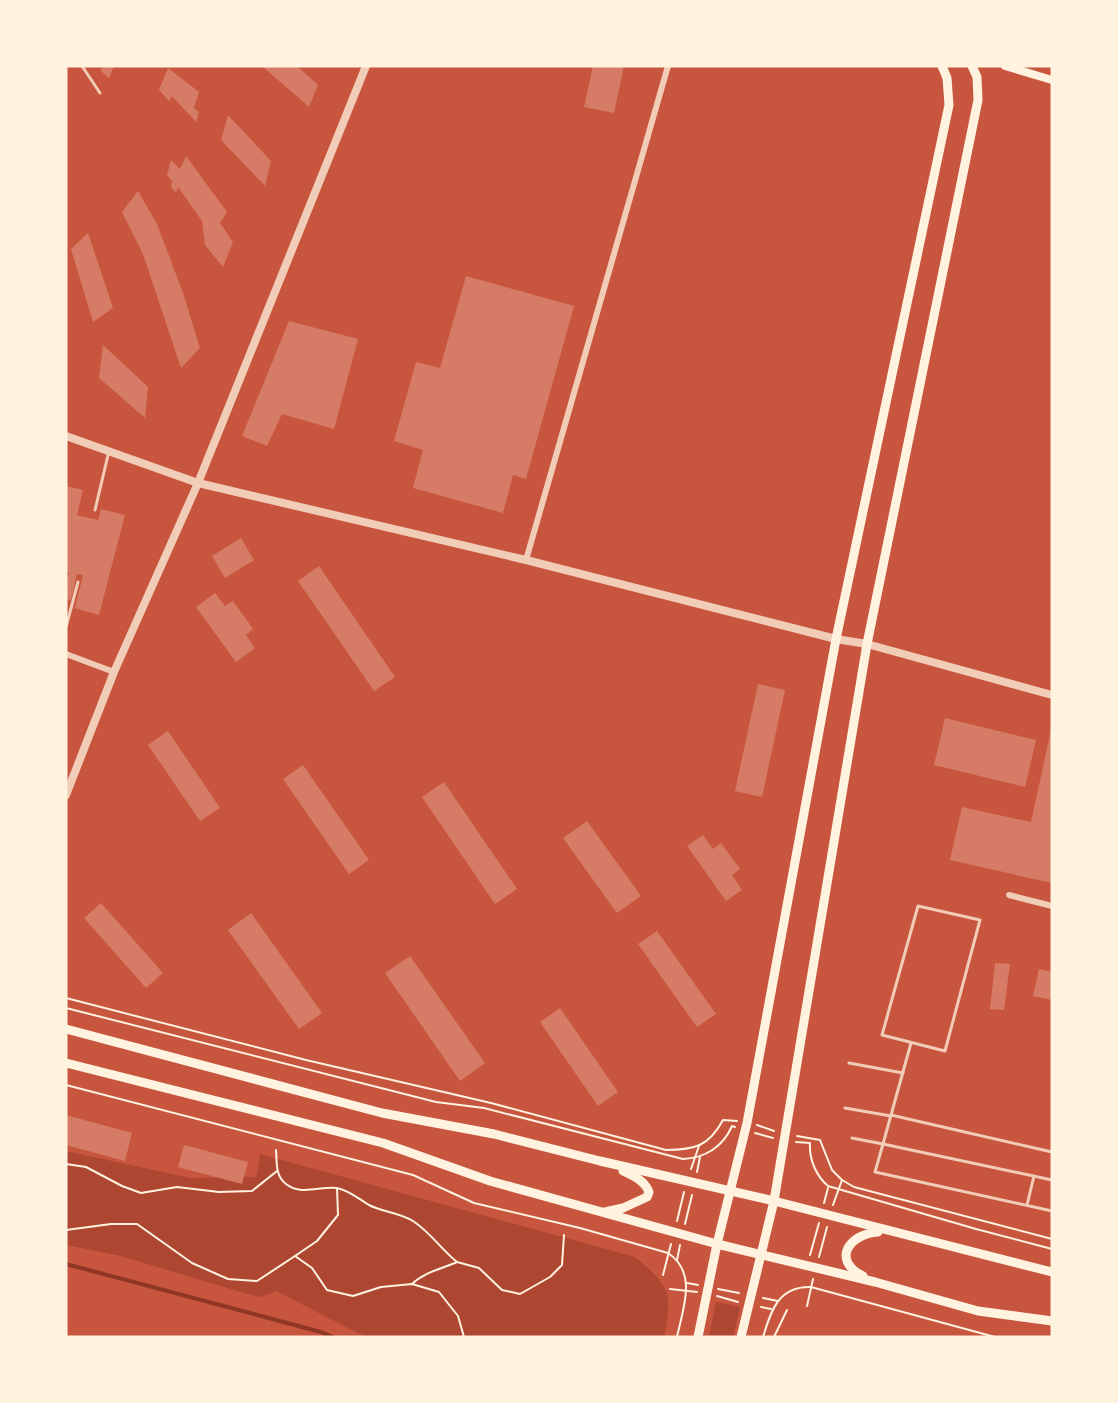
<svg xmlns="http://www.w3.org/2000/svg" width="1118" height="1403" font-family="Literata,serif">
  <rect width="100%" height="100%" fill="#c8553d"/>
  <g fill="#ae4732">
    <path d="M66,1151L190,1178L256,1177L260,1154L635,1257C670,1286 673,1293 664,1337H366L276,1291L261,1297L244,1293L121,1256L66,1245Z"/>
    <polygon points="716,1302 740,1307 733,1337 709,1337"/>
  </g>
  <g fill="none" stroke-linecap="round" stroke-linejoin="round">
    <polyline stroke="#8f3625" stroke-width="4" points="66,1264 321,1332 333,1337"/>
  </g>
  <g fill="#d67c66">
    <polygon points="103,66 114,66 109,78 101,71"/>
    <polygon points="262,66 297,66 318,85 309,107"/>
    <polygon points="593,66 624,66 614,113 584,107"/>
    <polygon points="168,68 199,92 194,108 199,112 196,122 172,96 169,101 159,90"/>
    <polygon points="228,115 271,161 265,186 221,140"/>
    <polygon points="186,156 227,212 220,223 233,242 223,267 205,245 202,221 178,187 176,193 171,187 172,181 167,175 171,160 180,169"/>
    <polygon points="138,191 157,224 183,293 200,348 181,368 143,254 122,212"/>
    <polygon points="88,233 113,308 93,322 71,249"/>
    <polygon points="466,276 574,306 526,479 513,475 503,513 413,488 423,450 394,441 416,362 440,368"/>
    <polygon points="289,321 358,339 334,429 282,414 267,446 242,436"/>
    <polygon points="103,345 148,387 145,418 99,378"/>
    <polygon points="66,486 83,490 77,515 98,520 101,509 125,515 99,615 75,608 83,575 77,574 71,600 66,599 66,583 69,572 66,572"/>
    <polygon points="241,538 254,560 225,578 212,556"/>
    <polygon points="319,566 395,677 374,691 298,581"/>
    <polygon points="215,593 225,606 233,601 253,629 246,635 255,648 236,662 196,607"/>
    <polygon points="758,684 785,690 762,797 735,791"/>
    <polygon points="945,718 1036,740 1025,787 934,765"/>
    <polygon points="1051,730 1052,883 950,860 962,807 1031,822"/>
    <polygon points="168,731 220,808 200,821 148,745"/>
    <polygon points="303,765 369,860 349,874 283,779"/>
    <polygon points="444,782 517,889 495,904 422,797"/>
    <polygon points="587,821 641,896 617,913 563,838"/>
    <polygon points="703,835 713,849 721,843 740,869 732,875 742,890 726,901 687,846"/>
    <polygon points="101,903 163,973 146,988 84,918"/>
    <polygon points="251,913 322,1013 299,1029 228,930"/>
    <polygon points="657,931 716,1014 697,1027 638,944"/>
    <polygon points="410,956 485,1063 460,1081 385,973"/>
    <polygon points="995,963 1010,964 1004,1010 990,1009"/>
    <polygon points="1039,969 1052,972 1052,1000 1033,996"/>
    <polygon points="560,1008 618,1092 598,1106 540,1022"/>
    <polygon points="66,1115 132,1133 125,1161 66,1145"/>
    <polygon points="184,1145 248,1162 242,1184 178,1167"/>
  </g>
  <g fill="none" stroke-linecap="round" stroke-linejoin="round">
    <g stroke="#fff3e0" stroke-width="2">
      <path d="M66,998L306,1060L491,1103L666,1150C695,1150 709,1146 723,1120L737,1121"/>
      <path d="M66,1008L436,1102L484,1108L683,1159C705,1158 723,1147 732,1126L735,1127"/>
      <path d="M66,1085L413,1175L474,1203L580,1228L668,1253C698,1273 683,1308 677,1337"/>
      <polyline points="757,1125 774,1131"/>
      <polyline points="755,1133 773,1138"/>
      <polyline points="797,1136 820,1140 832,1170 842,1180"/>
      <path d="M796,1142L810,1143C809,1159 816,1176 828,1186L976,1229L1052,1249"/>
      <path d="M276,1150C277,1162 275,1176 286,1184C301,1196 320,1186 336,1188C349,1190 359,1199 369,1205C382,1212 398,1212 413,1221C430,1232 441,1249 457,1262"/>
      <polyline points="66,1164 86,1167 122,1186 141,1193 177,1187 219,1192 252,1191 277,1171"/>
      <polyline points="691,1169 699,1146"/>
      <polyline points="697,1172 700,1157"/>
      <polyline points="824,1203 828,1188"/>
      <polyline points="833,1205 842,1180 854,1187 1052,1239"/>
      <polyline points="677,1221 684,1192"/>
      <polyline points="685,1224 692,1195"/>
      <polyline points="66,1230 111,1224 137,1224 192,1263 228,1279 257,1281 295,1256 312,1268 327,1290 353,1296 381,1287 412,1284 439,1292 458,1316 464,1337"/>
      <polyline points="810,1255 819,1223"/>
      <polyline points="295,1256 317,1241 338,1215 337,1188"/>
      <polyline points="819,1257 827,1227"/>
      <polyline points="677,1260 680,1245"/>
      <polyline points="663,1275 671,1244"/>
      <polyline points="687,1283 698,1285"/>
      <path d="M412,1284C424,1272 442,1269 457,1262L479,1268L502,1290L520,1294L550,1277L562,1265L564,1235"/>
      <polyline points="670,1289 697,1292"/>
      <polyline points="718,1289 739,1293"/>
      <polyline points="717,1296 738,1302"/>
      <polyline points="763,1298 778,1301"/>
      <polyline points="807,1306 813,1279"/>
      <polyline points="761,1307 771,1309"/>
      <path d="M763,1337C771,1311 778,1286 811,1287L995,1337"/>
      <polyline points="774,1337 787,1310"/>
    </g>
    <g stroke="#f1ccb7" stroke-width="3">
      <polyline points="82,66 100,93"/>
      <polyline points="95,510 109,451"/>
      <polyline points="66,627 78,582"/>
      <polygon points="918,906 980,920 945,1051 882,1035"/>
      <polyline points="911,1043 883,1144 1052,1180"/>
      <polyline points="849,1063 903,1073"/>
      <polyline points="845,1108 891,1116"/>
      <polyline points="891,1115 1052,1152"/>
      <polyline points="852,1138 883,1144 875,1172 1052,1211"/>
      <polyline points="1027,1205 1034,1176"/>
    </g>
    <g stroke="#f1ccb7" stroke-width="6">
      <polyline points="526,560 668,66"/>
      <polyline points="66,654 114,672"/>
      <polyline points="1009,895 1052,906"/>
    </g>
    <g stroke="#f1ccb7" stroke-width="8">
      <polyline points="66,436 198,483 526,560 836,639 867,644 1052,695"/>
      <polyline points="66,795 114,672 198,483 366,66"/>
    </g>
    <polyline stroke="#fff3e0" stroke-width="8" points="1005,66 1052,80"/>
    <g stroke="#fff3e0" stroke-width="9">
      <polyline points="66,1029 382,1113 494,1134 600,1161 774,1201 1052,1272"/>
      <polyline points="66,1063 383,1143 490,1181 717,1244 875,1282 978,1311 1052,1321"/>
      <path d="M605,1212L623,1208L647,1197L649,1192C645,1181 634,1176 623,1171"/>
      <path d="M863,1276C831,1260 849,1234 878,1232"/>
      <polyline points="698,1337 717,1244 747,1123 836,639 949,105 947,78 942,66"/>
      <polyline points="741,1337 774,1201 867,644 978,100 977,77 972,66"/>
    </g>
  </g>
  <rect width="1118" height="1403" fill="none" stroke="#fff3e0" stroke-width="135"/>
</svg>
